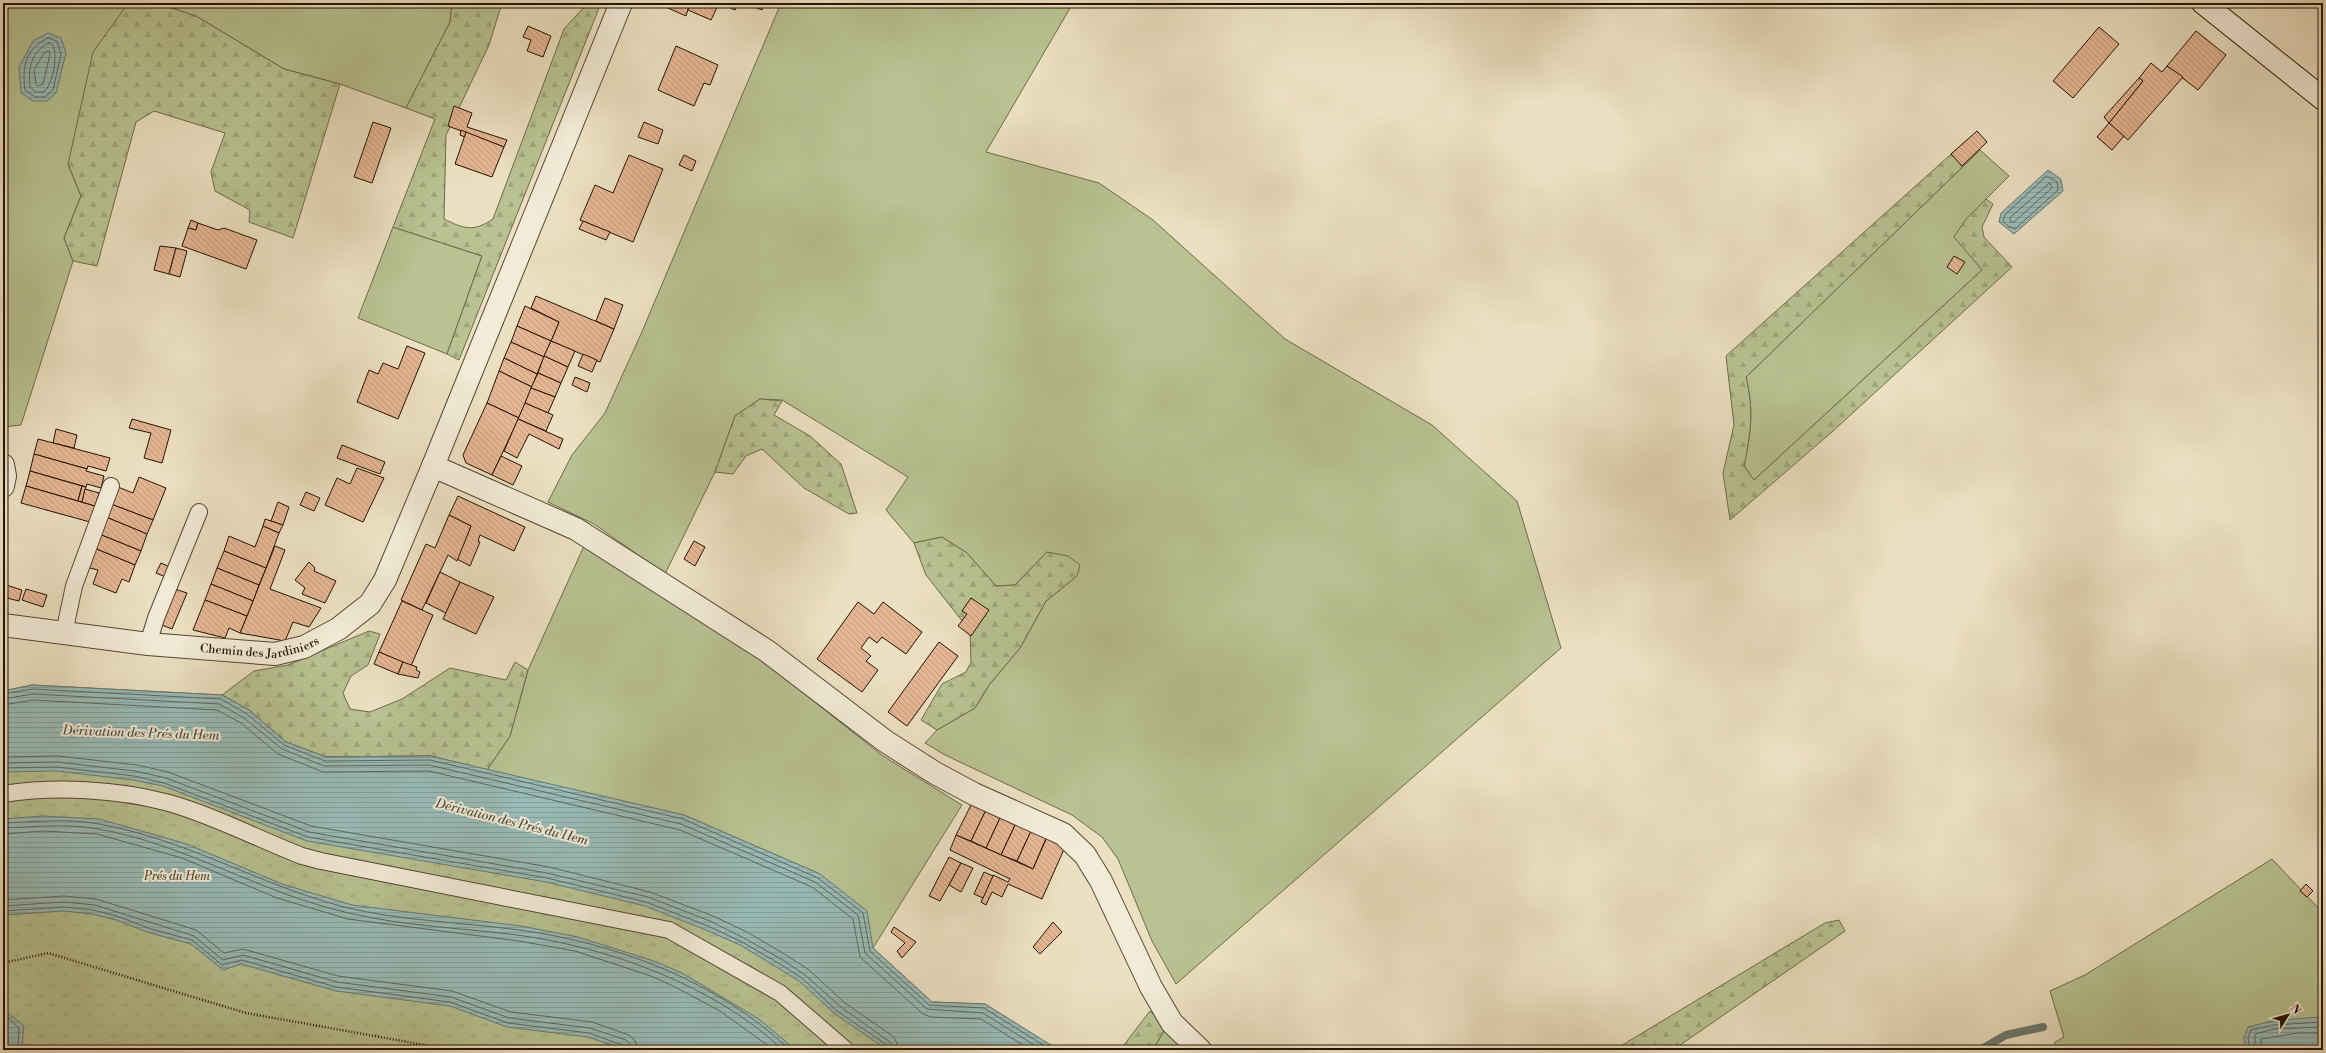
<svg xmlns="http://www.w3.org/2000/svg" width="2326" height="1053" font-family="'Libre Bodoni',serif">
  <defs>
    <pattern id="forest-firs" width="22" height="20" patternUnits="userSpaceOnUse"><rect width="22" height="20" fill="#b8c292"/><path d="M5 1l3.5 6h-7zM16 11l3.5 6h-7z" fill="#9ea67c"/></pattern>
    <pattern id="park-tufts" width="24" height="20" patternUnits="userSpaceOnUse"><rect width="24" height="20" fill="#b8c292"/><path d="M3 7l-1-3M5 7V3M7 7l1-3M15 17l-1-3M17 17v-4M19 17l1-3" fill="none" stroke="#9ea67c"/></pattern>
    <pattern id="water-rules" width="6" height="5" patternUnits="userSpaceOnUse"><rect width="6" height="5" fill="#99bcb8"/><path d="M0 2.5h6" fill="none" stroke="#84a19d"/></pattern>
    <pattern id="building-back-hatch" width="6" height="6" patternUnits="userSpaceOnUse"><rect width="6" height="6" fill="#e5b693"/><path d="M-1 5l2 2M0 0l6 6M5-1l2 2" fill="none" stroke="#c49b7d"/></pattern>
  </defs>
  <rect width="100%" height="100%" fill="#ebe0c1"/>
  <filter id="stains"><feTurbulence type="fractalNoise" baseFrequency=".005" numOctaves="4"/><feColorMatrix values="0 0 0 0 .2 0 0 0 0 .09 0 0 0 0 .02 0 0 0 .5 -.17"/></filter>
  <radialGradient id="worn" r=".72"><stop offset=".6" stop-color="#630" stop-opacity="0"/><stop offset="1" stop-color="#630" stop-opacity=".3"/></radialGradient>
  <g fill="#b8c292" stroke="#6e6a4a">
    <polygon points="3,3 152,3 126,7 68,164 81,196 64,238 73,261 21,425 3,427"/>
    <polygon points="156,3 452,3 450,22 406,108 340,84 284,69 196,16"/>
    <polygon points="781,3 1073,3 986,152 1099,183 1153,220 1285,339 1432,425 1517,501 1561,648 1176,984 1152,941 1118,859 1102,837 1072,815 945,755 925,743 937,730 975,708 989,685 1020,648 1046,601 1077,576 1047,552 1015,585 996,586 967,553 942,537 914,543 886,510 908,477 782,400 760,399 735,416 715,472 665,574 594,524 548,502 572,455 605,413 641,334"/>
    <path d="M1980,150L2009,176L1966,219L1982,270L1754,480L1744,466C1751,432 1754,411 1746,377Z"/>
    <polygon points="393,227 482,256 447,354 358,318"/>
    <polygon points="584,546 763,661 883,756 962,805 873,948 820,874 684,815 487,770 510,736 528,670"/>
    <polygon points="2272,859 2323,913 2323,1050 2059,1050 2054,1043 2064,1037 2050,991 2085,975"/>
    <polygon points="1166,1027 1189,1050 1153,1050"/>
  </g>
  <g fill="url(#forest-firs)" stroke="#6e6a4a">
    <polygon points="156,3 196,16 284,69 340,84 293,238 249,222 250,210 215,191 211,172 225,133 154,111 136,122 97,266 73,261 64,238 81,196 68,164 93,52 126,6"/>
    <path d="M452,3H502L489,45L446,135L444,219C464,229 474,232 493,219L564,29L588,3H601L459,360L447,354L482,256L393,227L435,119L406,108L450,22Z"/>
    <path d="M1968,139L1980,150L1746,377C1754,411 1751,432 1744,466L1754,480L1982,270L1954,237L1966,219L1986,199L1993,204L1982,227L1984,237L2012,267L1833,431L1730,520L1723,473L1734,425L1726,356Z"/>
    <polygon points="760,399 782,401 774,415 810,436 841,464 857,513 849,514 804,488 762,449 746,456 733,474 715,472 735,416"/>
    <polygon points="942,537 967,553 996,586 1015,585 1047,552 1068,556 1080,565 1077,576 1046,601 1020,648 989,685 975,708 937,730 921,720 942,684 966,672 971,662 970,631 926,575 914,543"/>
    <polygon points="369,631 380,634 368,665 351,676 343,693 350,709 370,712 402,699 450,668 506,680 515,662 528,670 510,736 487,770 430,756 326,757 286,742 249,710 222,695 254,671 288,665"/>
    <polygon points="1839,920 1845,931 1673,1050 1614,1050 1825,923"/>
    <polygon points="1150,1011 1166,1027 1153,1050 1120,1050"/>
  </g>
  <polygon fill="url(#park-tufts)" stroke="#6e6a4a" points="32,685 222,695 249,710 286,742 326,757 430,756 705,824 873,948 932,1002 985,1004 1058,1050 3,1050 3,691"/>
  <g fill="url(#water-rules)" stroke="#6b786f">
    <polygon points="48,33 61,38 66,53 56,93 47,101 33,101 21,93 19,67 33,41"/>
    <polygon points="2048,170 2061,179 2063,191 2014,234 1999,222 2001,213"/>
    <polygon points="32,685 222,695 249,710 286,742 326,757 430,756 684,815 820,874 867,911 873,948 932,1002 985,1004 1059,1050 887,1050 835,1014 799,981 778,968 740,945 706,930 645,906 546,882 307,841 163,786 133,780 57,771 3,772 3,691"/>
    <polygon points="43,816 99,819 187,844 282,884 352,905 521,926 578,937 657,962 682,973 759,1019 796,1050 626,1050 588,1037 507,1027 450,1006 336,991 241,964 223,970 191,944 150,933 116,920 92,914 64,911 3,915 3,819"/>
    <polygon points="3,1009 24,1026 22,1046 27,1050 3,1050"/>
    <polygon points="2320,1017 2323,1020 2322,1050 2246,1050 2244,1038 2248,1027 2272,1021"/>
  </g>
  <g fill="none" stroke-linecap="round" stroke-linejoin="round">
    <g stroke="#5f675d" stroke-width="1">
      <path d="M48,38L57,41L61,54L53,90L45,97H35L25,90C22,67 25,49 48,38Z"/>
      <path d="M49,43L53,45C58,57 53,84 44,92H36L30,87C28,69 31,51 49,43Z"/>
      <polygon points="49,51 50,54 43,84 38,86 36,84 34,70 44,53"/>
      <polygon points="2047,176 2057,182 2058,190 2015,229 2008,226 2003,221 2005,215"/>
      <polygon points="2050,183 2052,188 2014,222 2011,222 2010,218"/>
      <polyline points="3,694 32,689 221,699 247,714 284,745 325,761 430,760 683,819 818,878 863,913 870,951 929,1005 984,1008 1051,1050"/>
      <polyline points="3,699 33,694 219,704 244,718 282,749 324,766 429,765 681,824 815,882 858,915 865,953 927,1009 983,1013 1042,1050"/>
      <polyline points="3,705 33,700 217,710 241,723 278,754 323,772 429,771 680,830 812,887 853,919 860,957 923,1014 931,1017 981,1019 1031,1050"/>
      <polyline points="3,757 58,756 137,765 168,772 311,826 549,867 650,892 713,916 747,932 786,955 809,970 845,1003 894,1037 900,1050"/>
      <polyline points="3,763 57,762 135,771 166,778 309,832 547,873 648,897 710,921 744,938 783,960 805,975 841,1007 890,1042 894,1050"/>
      <polyline points="3,768 57,767 134,776 164,783 308,837 547,878 646,902 708,926 742,942 780,964 802,978 837,1011 887,1045 889,1050"/>
      <path d="M3,823C35,822 67,818 99,824C185,839 260,885 344,907C401,921 461,922 519,930C616,943 718,981 790,1050"/>
      <path d="M3,828C35,827 67,823 98,829C186,844 262,894 349,913C404,926 461,928 517,935C608,947 716,986 783,1050"/>
      <polyline points="3,834 44,831 97,834 182,858 277,898 348,919 519,941 575,951 651,976 675,987 720,1011 774,1050"/>
      <polyline points="3,900 64,896 96,899 196,930 224,953 243,949 338,976 452,991 511,1012 592,1022 629,1035 636,1042 637,1050"/>
      <polyline points="3,906 64,902 95,905 194,936 223,960 243,955 337,982 451,997 509,1018 590,1028 626,1040 630,1044 631,1050"/>
      <polyline points="3,911 64,907 93,910 117,916 151,929 192,940 222,965 242,960 336,987 450,1002 508,1023 589,1033 625,1046 626,1050"/>
      <polyline points="3,1013 19,1028 18,1046 20,1050"/>
      <polyline points="2250,1050 2248,1038 2251,1030 2273,1025 2323,1022"/>
      <polyline points="2255,1050 2255,1034 2274,1029 2323,1027"/>
      <polyline points="2261,1050 2261,1039 2298,1033 2323,1033"/>
    </g>
    <polyline stroke="#6b786f" stroke-width="8" points="1980,1050 2006,1035 2043,1027"/>
  </g>
  <g fill="url(#building-back-hatch)" stroke="#251202">
    <polygon points="682,3 689,6 686,16 659,4"/>
    <polygon points="691,3 719,3 711,20 688,10"/>
    <polygon points="719,3 738,3 735,10"/>
    <polygon points="744,3 764,3 762,10"/>
    <polygon points="528,26 551,36 543,57 527,51 531,40 523,37"/>
    <polygon points="2099,27 2119,44 2073,98 2053,81"/>
    <polygon points="2196,31 2226,55 2198,90 2167,66"/>
    <polygon points="676,46 718,65 710,85 704,83 694,106 658,90"/>
    <polygon points="2151,63 2162,72 2167,66 2183,77 2128,140 2109,123 2143,81 2139,78"/>
    <polygon points="2139,78 2143,81 2109,123 2104,117"/>
    <polygon points="454,106 472,113 467,127 507,140 504,147 448,126"/>
    <polygon points="373,122 391,128 372,183 354,177"/>
    <polygon points="644,122 663,130 658,144 638,137"/>
    <polygon points="2109,123 2124,136 2112,150 2097,137"/>
    <polygon points="461,130 466,132 465,137 460,135"/>
    <polygon points="1977,131 1987,142 1962,166 1951,154"/>
    <polygon points="466,132 504,147 492,177 455,164"/>
    <polygon points="629,155 663,169 633,242 580,220 595,185 613,193"/>
    <polygon points="684,155 696,161 692,171 679,165"/>
    <polygon points="191,220 198,223 196,230 188,228"/>
    <polygon points="583,221 610,232 606,240 579,229"/>
    <polygon points="198,223 218,230 224,228 257,240 246,269 182,246 188,228 196,230"/>
    <polygon points="160,246 176,248 169,274 154,270"/>
    <polygon points="176,248 187,251 180,277 169,274"/>
    <polygon points="1954,256 1965,262 1957,274 1947,267"/>
    <polygon points="536,296 614,329 600,362 551,341 559,322 531,308"/>
    <polygon points="605,298 623,305 614,329 596,321"/>
    <polygon points="525,306 559,322 551,341 517,326"/>
    <polygon points="517,326 551,341 544,357 511,342"/>
    <polygon points="551,341 575,351 568,367 544,356"/>
    <polygon points="511,342 544,357 537,374 504,358"/>
    <polygon points="407,346 425,353 398,419 357,402 369,370 378,374 383,363 398,369"/>
    <polygon points="583,354 597,360 592,372 578,366"/>
    <polygon points="544,356 568,367 561,383 538,373"/>
    <polygon points="504,358 537,374 532,387 499,371"/>
    <polygon points="499,371 532,387 519,418 487,403"/>
    <polygon points="538,373 561,383 555,397 531,388"/>
    <polygon points="575,377 590,383 587,392 572,385"/>
    <polygon points="531,388 555,397 548,413 525,403"/>
    <polygon points="487,403 519,418 492,475 466,463 463,455"/>
    <polygon points="525,403 553,415 546,431 518,419"/>
    <polygon points="132,419 171,430 162,463 144,458 151,433 129,428"/>
    <polygon points="518,419 563,439 559,449 529,434 517,458 504,451"/>
    <polygon points="56,429 77,435 74,448 53,443"/>
    <polygon points="38,439 110,458 106,471 88,466 87,469 34,454"/>
    <polygon points="342,445 385,462 380,474 337,458"/>
    <polygon points="34,454 87,469 86,471 104,476 101,488 87,484 86,487 30,471"/>
    <polygon points="501,456 522,466 513,485 492,475"/>
    <polygon points="357,468 384,478 363,522 325,505 337,478 350,484"/>
    <polygon points="30,471 82,486 78,501 26,486"/>
    <polygon points="139,477 166,488 153,520 111,504 118,487 133,493"/>
    <polygon points="26,486 95,506 90,522 21,503"/>
    <polygon points="82,486 86,487 82,502 78,501"/>
    <polygon points="85,489 99,493 95,506 82,502"/>
    <polygon points="306,492 320,498 314,511 300,505"/>
    <polygon points="458,496 525,527 514,551 480,535 478,541 480,542 470,566 457,559 471,526 449,515"/>
    <polygon points="278,502 289,507 283,525 271,521"/>
    <polygon points="111,504 153,520 147,534 106,517"/>
    <polygon points="449,515 471,526 457,561 448,555 422,610 401,600 426,544 435,548"/>
    <polygon points="106,517 147,534 141,551 99,534"/>
    <polygon points="265,519 283,525 279,533 263,526"/>
    <polygon points="263,526 279,533 266,568 224,551 229,536 255,547"/>
    <polygon points="99,534 141,551 135,565 94,548"/>
    <polygon points="694,541 705,547 695,566 684,559"/>
    <polygon points="275,546 285,550 270,589 321,608 309,627 293,622 285,641 240,633"/>
    <polygon points="94,548 135,565 129,582 122,579 116,593 93,584 98,570 86,567"/>
    <polygon points="224,551 266,568 259,585 217,568"/>
    <polygon points="309,562 315,568 314,571 336,581 325,603 302,594 305,588 295,580"/>
    <polygon points="161,563 172,568 168,578 156,573"/>
    <polygon points="217,568 259,585 253,601 211,584"/>
    <polygon points="440,572 460,582 446,613 426,603"/>
    <polygon points="460,582 494,597 476,634 443,619"/>
    <polygon points="3,584 22,590 19,601 3,597"/>
    <polygon points="211,584 253,601 247,616 205,600"/>
    <polygon points="172,588 187,593 172,629 157,623"/>
    <polygon points="26,589 47,595 43,607 22,600"/>
    <polygon points="971,598 989,610 971,636 958,626 967,614 962,611"/>
    <polygon points="205,600 247,616 240,633 229,628 225,638 193,630"/>
    <polygon points="402,601 433,615 411,666 379,652"/>
    <polygon points="858,602 874,614 883,602 922,632 906,654 882,637 877,643 869,637 861,648 871,656 866,661 878,670 862,692 817,659"/>
    <polygon points="939,642 958,656 907,726 888,712"/>
    <polygon points="379,652 403,662 398,674 374,664"/>
    <polygon points="403,662 417,667 416,670 420,672 418,678 398,674"/>
    <polygon points="972,803 986,810 971,841 956,835"/>
    <polygon points="986,810 1001,816 986,848 971,841"/>
    <polygon points="1001,816 1016,823 1001,855 986,848"/>
    <polygon points="1016,823 1032,829 1017,861 1001,855"/>
    <polygon points="1032,829 1047,836 1033,869 1017,861"/>
    <polygon points="956,835 1033,869 1047,837 1065,847 1042,899 1008,884 1002,897 992,892 986,905 981,902 993,875 1008,882 1010,879 950,850"/>
    <polygon points="949,857 961,863 940,901 929,896"/>
    <polygon points="961,863 973,868 961,892 949,885"/>
    <polygon points="984,872 993,876 983,898 974,894"/>
    <polygon points="2306,884 2313,891 2307,897 2300,891"/>
    <polygon points="1053,922 1062,932 1040,954 1033,947"/>
    <polygon points="894,927 916,942 902,958 897,951 905,943 891,932"/>
  </g>
  <g fill="none" stroke-linecap="round" stroke-linejoin="round">
    <g stroke="#564632" stroke-width="18">
      <g id="lane">
        <polyline points="64,633 74,586 111,486"/>
        <polyline points="148,644 156,618 199,512"/>
        <path d="M3,794C56,786 117,789 169,803C215,816 258,839 302,856L321,861L669,930L780,993L846,1050"/>
      </g>
    </g>
    <g stroke="#564632" stroke-width="24">
      <g id="street">
        <polyline points="3,465 5,476 3,486"/>
        <polyline points="433,466 576,529 767,651 885,741 935,773 974,794 1063,834 1085,855 1101,881 1151,987 1172,1023 1200,1050"/>
        <path id="s1" d="M3,625L148,644L275,654L304,647L338,629L370,604L385,580L433,466L621,3"/>
      </g>
    </g>
    <g stroke="#251202" stroke-width="24">
      <polyline id="secondary" points="2203,3 2323,99"/>
    </g>
    <polyline stroke="#251202" stroke-width="2.5" stroke-dasharray="1 2" stroke-linecap="butt" points="3,963 48,953 246,1013 453,1050"/>
    <use href="#lane" stroke="#f2ebd7" stroke-width="16"/>
    <use href="#street" stroke="#f2ebd7" stroke-width="22"/>
    <use href="#secondary" stroke="#f2ebd7" stroke-width="22"/>
  </g>
  <g text-anchor="middle" stroke-width="4" stroke-linejoin="round" paint-order="stroke">
    <g font-size="12" fill="#251202" stroke="#f2ebd7">
      <text dy="4" stroke="none"><textPath href="#s1" startOffset="259">Chemin des Jardiniers</textPath></text>
    </g>
    <g font-size="12" font-style="italic" fill="#585034" stroke="#f2ebd7">
      <text x="177" y="880">Prés du Hem</text>
    </g>
    <g font-size="13" font-style="italic" fill="#4e4e42" stroke="#f2ebd7">
      <text transform="translate(141 732) rotate(2)" y="5">Dérivation des Prés du Hem</text>
      <text transform="translate(512 821) rotate(14)" y="5">Dérivation des Prés du Hem</text>
    </g>
  </g>
  <rect width="2326" height="1053" fill="none" stroke="#ebe0c1" stroke-width="16"/>
  <rect x="4" y="4" width="2318" height="1045" fill="none" stroke="#251202" stroke-width="2"/>
  <rect x="8" y="8" width="2310" height="1037" fill="none" stroke="#251202"/>
  <g transform="translate(2288 1015) rotate(53)" stroke="#f2ebd7" stroke-width="3" paint-order="stroke">
  <path d="M0-3L7 15L0 10L-7 15Z" fill="#251202"/>
  <text y="-6" font-size="11" font-weight="bold" text-anchor="middle" fill="#251202">N</text>
  </g>
  <rect width="100%" height="100%" filter="url(#stains)"/>
  <rect width="100%" height="100%" fill="url(#worn)"/>
</svg>
